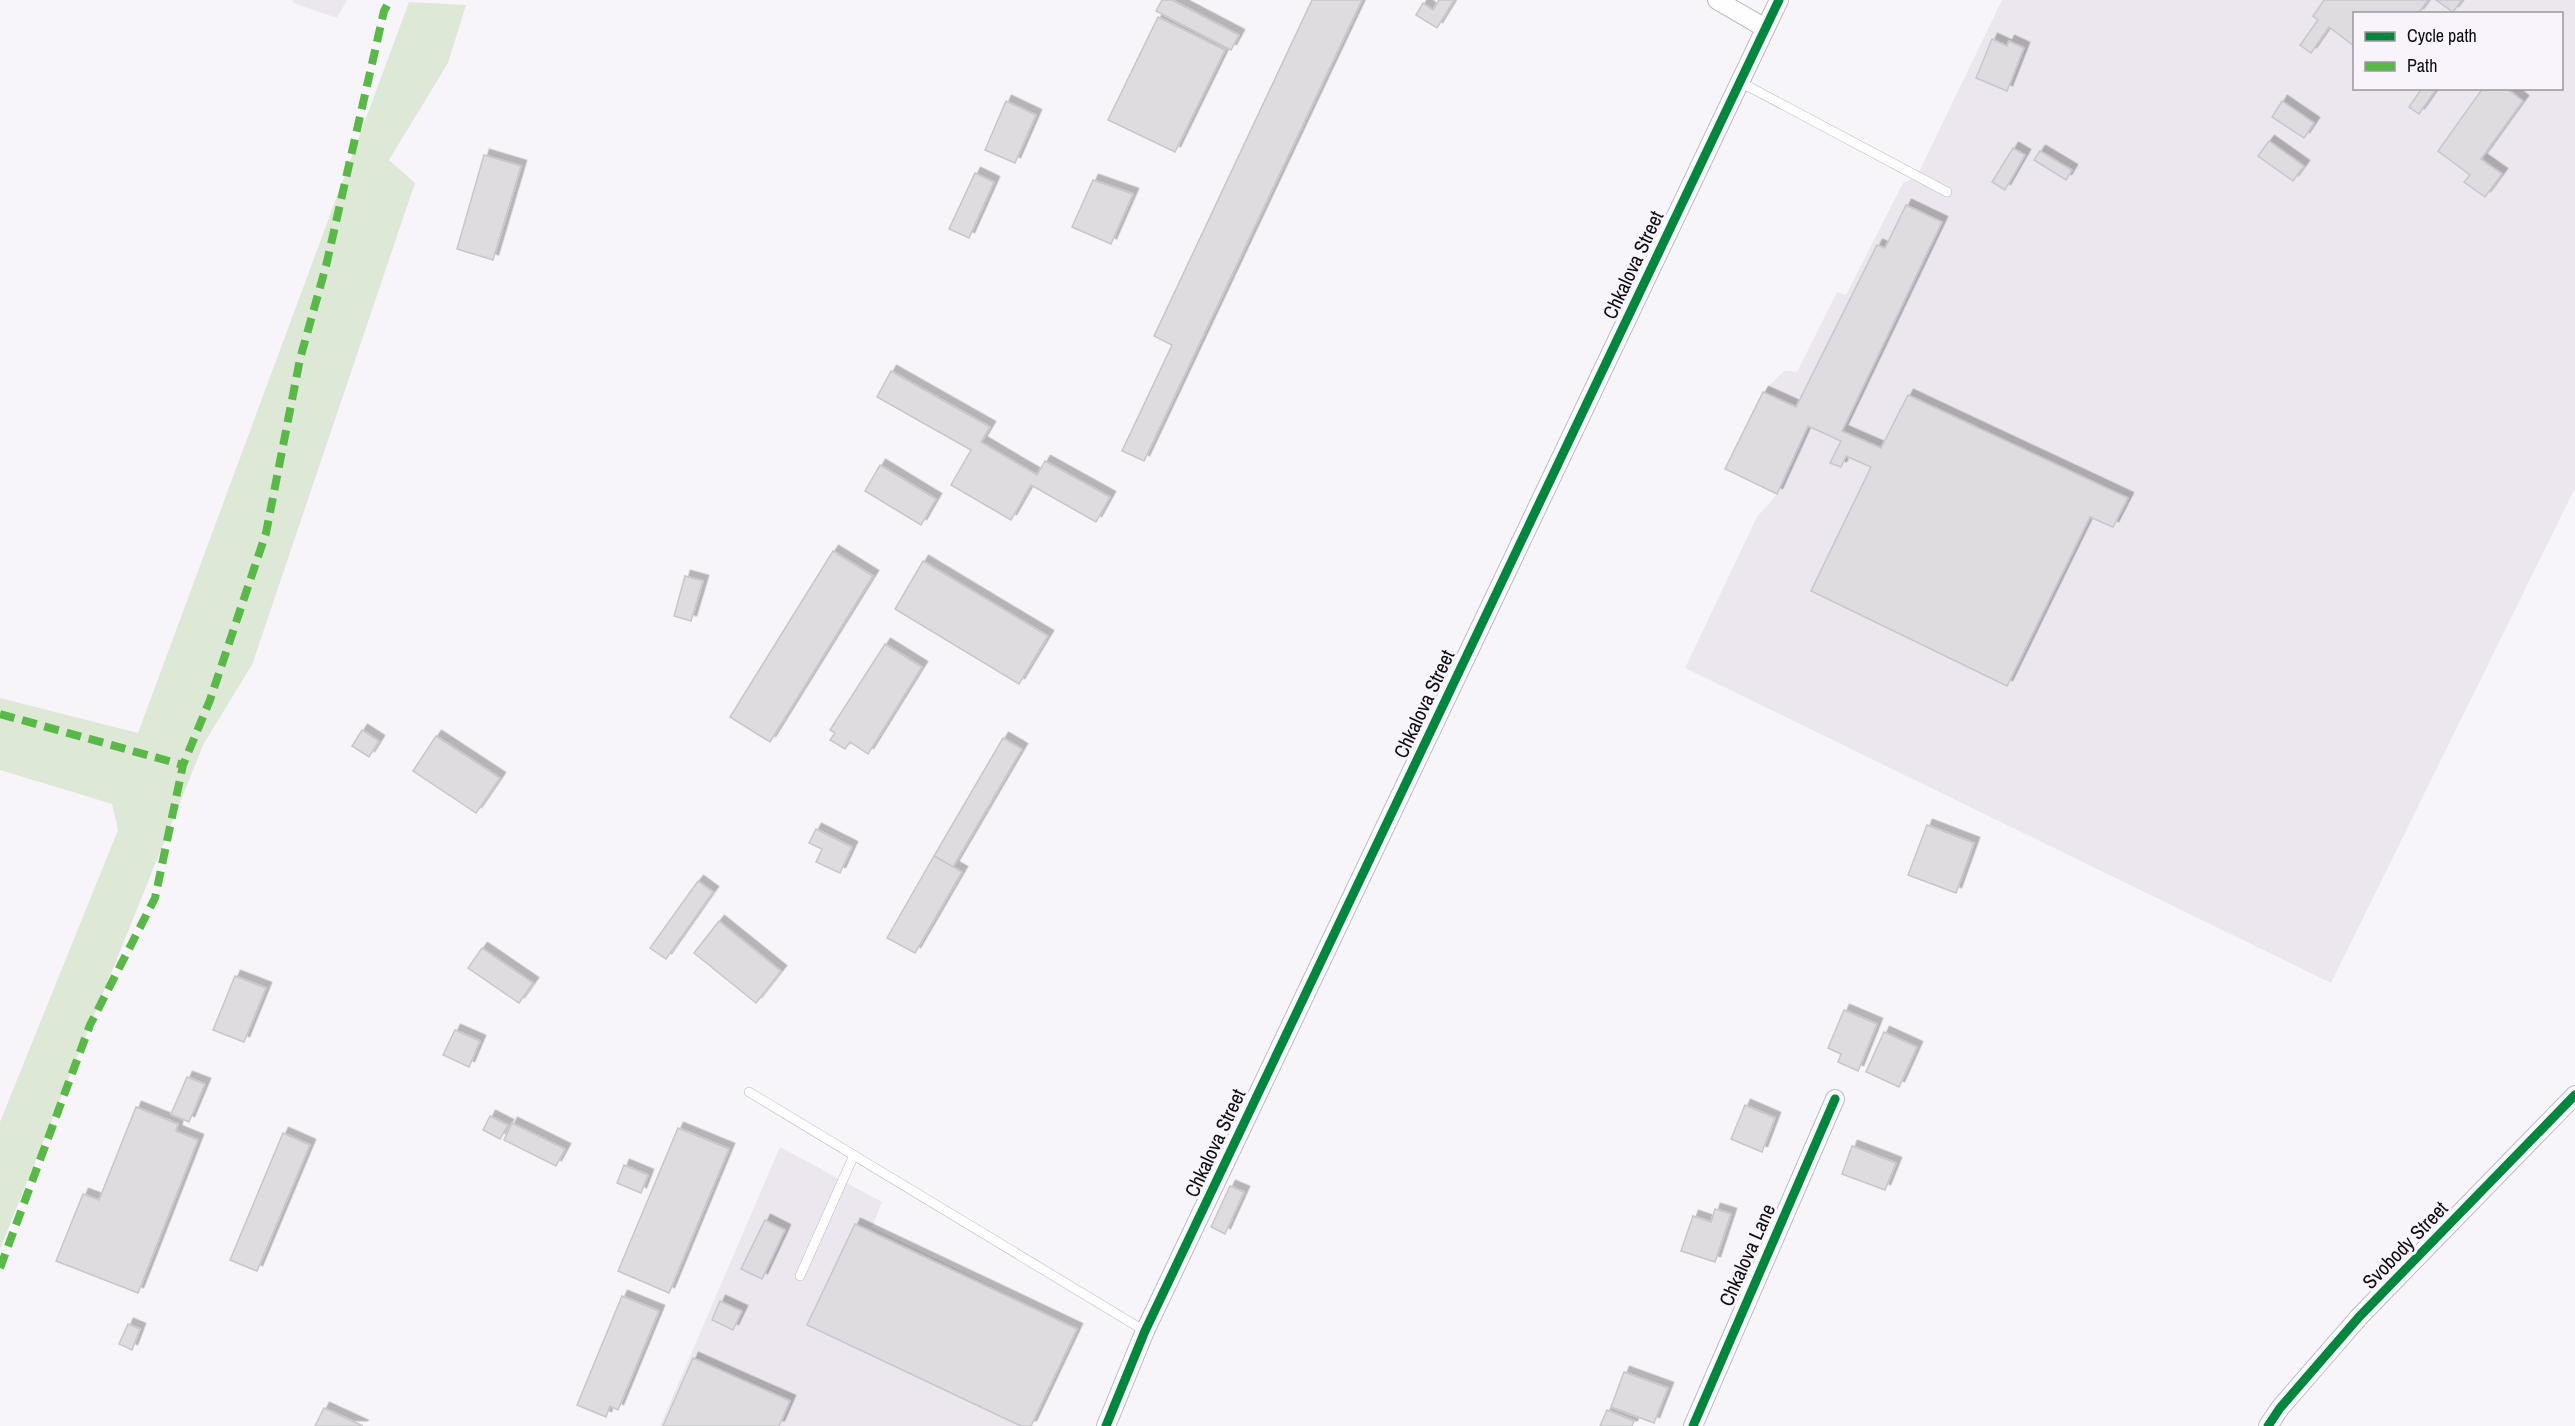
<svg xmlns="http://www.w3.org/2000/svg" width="2575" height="1426" font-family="'Archivo Narrow',sans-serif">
  <defs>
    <filter id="shadow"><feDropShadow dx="5.5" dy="-5.5" stdDeviation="0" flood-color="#0004"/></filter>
  </defs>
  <rect width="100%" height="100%" fill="#f8f5fa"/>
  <g fill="#ece6ef" fill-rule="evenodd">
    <polygon points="292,0 347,0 337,18 293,3"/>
    <path d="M2002,0H2575V488L2331,983L1685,668L1757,517L1777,494L1725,469L1763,392L1784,371L1797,372L1837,292L1846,295L1903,183L1917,176ZM2354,14H2562V88H2354Z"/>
    <polygon points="780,1147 882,1202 872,1227 1077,1329 1032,1426 660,1426"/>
  </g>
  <polygon fill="#dee8d6" points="409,2 466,5 448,63 389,160 415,183 252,665 204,743 0,1249 0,1122 118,830 112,804 0,770 0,698 138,733"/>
  <g fill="#dedcdf" stroke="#c8c6ca" stroke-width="1.5" filter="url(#shadow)">
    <polygon points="1162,0 1172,0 1239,35 1231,50 1156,11"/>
    <polygon points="1312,0 1362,0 1144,461 1122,451 1172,345 1154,336"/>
    <polygon points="1439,0 1454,0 1437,28 1416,15 1423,3 1433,10"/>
    <polygon points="2324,0 2428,0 2418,14 2354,14 2354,46 2329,27 2311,53 2300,45 2318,20 2313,16"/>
    <polygon points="2436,0 2462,0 2453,12"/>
    <polygon points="1158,17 1225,50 1175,152 1108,120"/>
    <polygon points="1992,39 2007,46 2009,41 2024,48 2007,91 1976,78"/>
    <polygon points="2422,88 2437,88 2419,114 2409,107"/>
    <polygon points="2483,88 2506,88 2523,101 2481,159 2502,174 2485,197 2464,182 2470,175 2438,151"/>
    <polygon points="1006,101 1036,115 1015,163 985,150"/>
    <polygon points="2282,101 2314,123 2304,138 2272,117"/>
    <polygon points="2269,141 2304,166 2293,181 2258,156"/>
    <polygon points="2013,148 2025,155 2005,190 1992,182"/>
    <polygon points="2040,151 2072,170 2066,180 2034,160"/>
    <polygon points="484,155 521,166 493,260 457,249"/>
    <polygon points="975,173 994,182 969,238 949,229"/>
    <polygon points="1093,180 1133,194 1111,244 1072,227"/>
    <polygon points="1906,205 1942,222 1842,431 1881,448 1908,395 2128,498 2113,527 2090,517 2007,686 1811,591 1871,467 1846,456 1841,467 1830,463 1841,441 1808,426 1777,494 1725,469 1763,392 1796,407 1877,245 1885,248"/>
    <polygon points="891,371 990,427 981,442 1037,475 1045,461 1110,497 1096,522 1031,485 1011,520 951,485 971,450 877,397"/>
    <polygon points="880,465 936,499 921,525 865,491"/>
    <polygon points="833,551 873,576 770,742 730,717"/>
    <polygon points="923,561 1048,636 1019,684 895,609"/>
    <polygon points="685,576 703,581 691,621 674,616"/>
    <polygon points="885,644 922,667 868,754 850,742 845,749 830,740 835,733 830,730"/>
    <polygon points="362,730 379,741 369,757 352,746"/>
    <polygon points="436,736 500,778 476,813 413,771"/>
    <polygon points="1003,738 1022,749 953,867 934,856"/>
    <polygon points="1927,825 1974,843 1956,893 1908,875"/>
    <polygon points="816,829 852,847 840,873 816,862 822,849 809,843"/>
    <polygon points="934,856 962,872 915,953 887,938"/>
    <polygon points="698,881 713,892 666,959 650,948"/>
    <polygon points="719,921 781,971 756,1003 694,953"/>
    <polygon points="482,948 533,983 519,1003 468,968"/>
    <polygon points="235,976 266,988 244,1042 213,1030"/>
    <polygon points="1844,1010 1877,1024 1858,1071 1838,1062 1841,1054 1828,1048"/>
    <polygon points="455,1030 480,1041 469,1067 443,1055"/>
    <polygon points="1884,1032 1917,1047 1899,1087 1866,1072"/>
    <polygon points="187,1077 205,1084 189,1122 171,1114"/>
    <polygon points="1745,1105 1775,1118 1762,1152 1731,1139"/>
    <polygon points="136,1107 178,1124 176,1131 198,1140 138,1293 56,1261 83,1194 99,1200"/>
    <polygon points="490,1116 508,1125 500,1139 483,1130"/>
    <polygon points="512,1123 565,1149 556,1166 504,1140"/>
    <polygon points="678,1128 729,1149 669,1293 618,1271"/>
    <polygon points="283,1133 310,1145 257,1271 230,1260"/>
    <polygon points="1852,1146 1896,1163 1885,1190 1842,1174"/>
    <polygon points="624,1165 648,1175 641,1193 617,1183"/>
    <polygon points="1230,1186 1244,1192 1225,1234 1211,1227"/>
    <polygon points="1715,1209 1731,1214 1715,1262 1681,1251 1693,1216 1711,1222"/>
    <polygon points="765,1220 785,1230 762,1279 741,1269"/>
    <polygon points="855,1224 1077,1329 1031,1426 1021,1426 807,1325"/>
    <polygon points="622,1296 659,1311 618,1410 610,1406 606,1417 577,1405"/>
    <polygon points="720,1301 742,1311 733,1330 712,1320"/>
    <polygon points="128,1324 140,1329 132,1350 119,1344"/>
    <polygon points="693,1358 790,1401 779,1426 663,1426"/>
    <polygon points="1624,1372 1668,1388 1654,1423 1611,1407"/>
    <polygon points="324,1408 363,1426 315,1426"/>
    <polygon points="1607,1410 1634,1421 1632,1426 1600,1426"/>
  </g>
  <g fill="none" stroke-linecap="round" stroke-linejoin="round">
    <g stroke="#bdbbbf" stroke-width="10">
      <g id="lane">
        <polyline points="1740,82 1947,192"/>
        <polyline points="749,1092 1145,1331"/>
        <polyline points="800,1276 854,1155"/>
      </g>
    </g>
    <g stroke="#bdbbbf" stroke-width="20">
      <g id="street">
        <polyline points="1717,0 1765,28"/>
        <polyline points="1106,1426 1145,1331 1779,0"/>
        <polyline points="1693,1426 1835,1099"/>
        <polyline points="2268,1426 2280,1408 2359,1317 2575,1095"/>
      </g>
    </g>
    <use href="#lane" stroke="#fefefe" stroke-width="9"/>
    <use href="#street" stroke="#fefefe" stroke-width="18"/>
    <g stroke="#58b947" stroke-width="8" stroke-dasharray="15 8" stroke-linecap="butt">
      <polyline points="0,714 183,765"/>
      <polyline points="0,1268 90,1025 155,898 183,765 210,700 266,533 300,359 326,266 384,11 390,0"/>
    </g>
    <g stroke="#f9f4fb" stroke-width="13">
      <g id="cycleway">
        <polyline points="1106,1426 1145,1331 1779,0"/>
        <polyline points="1693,1426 1835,1099"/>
        <polyline points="2268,1426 2280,1408 2359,1317 2575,1095"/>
      </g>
    </g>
    <use href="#cycleway" stroke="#00873e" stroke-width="9"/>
  </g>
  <g text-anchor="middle" stroke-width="6" stroke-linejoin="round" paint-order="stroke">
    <g font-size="20" fill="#0c0b0d" stroke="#f9f4fb">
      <text transform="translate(1633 265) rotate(-65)" y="7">Chkalova Street</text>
      <text transform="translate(1424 704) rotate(-65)" y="7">Chkalova Street</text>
      <text transform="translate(1215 1143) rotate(-65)" y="7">Chkalova Street</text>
      <text transform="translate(2405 1245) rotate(-46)" y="7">Svobody Street</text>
      <text transform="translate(1747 1255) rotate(-66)" y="7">Chkalova Lane</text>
    </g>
  </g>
  <rect x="2353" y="12" width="210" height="78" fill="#f9f4fb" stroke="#9a979c" stroke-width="1.5"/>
  <rect x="2365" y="32" width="30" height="9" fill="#00873e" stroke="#9a979c" stroke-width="1.5"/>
  <text x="2407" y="42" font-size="18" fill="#0c0b0d">Cycle path</text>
  <rect x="2365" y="62" width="30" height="9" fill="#58b947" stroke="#9a979c" stroke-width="1.5"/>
  <text x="2407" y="72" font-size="18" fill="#0c0b0d">Path</text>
</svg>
